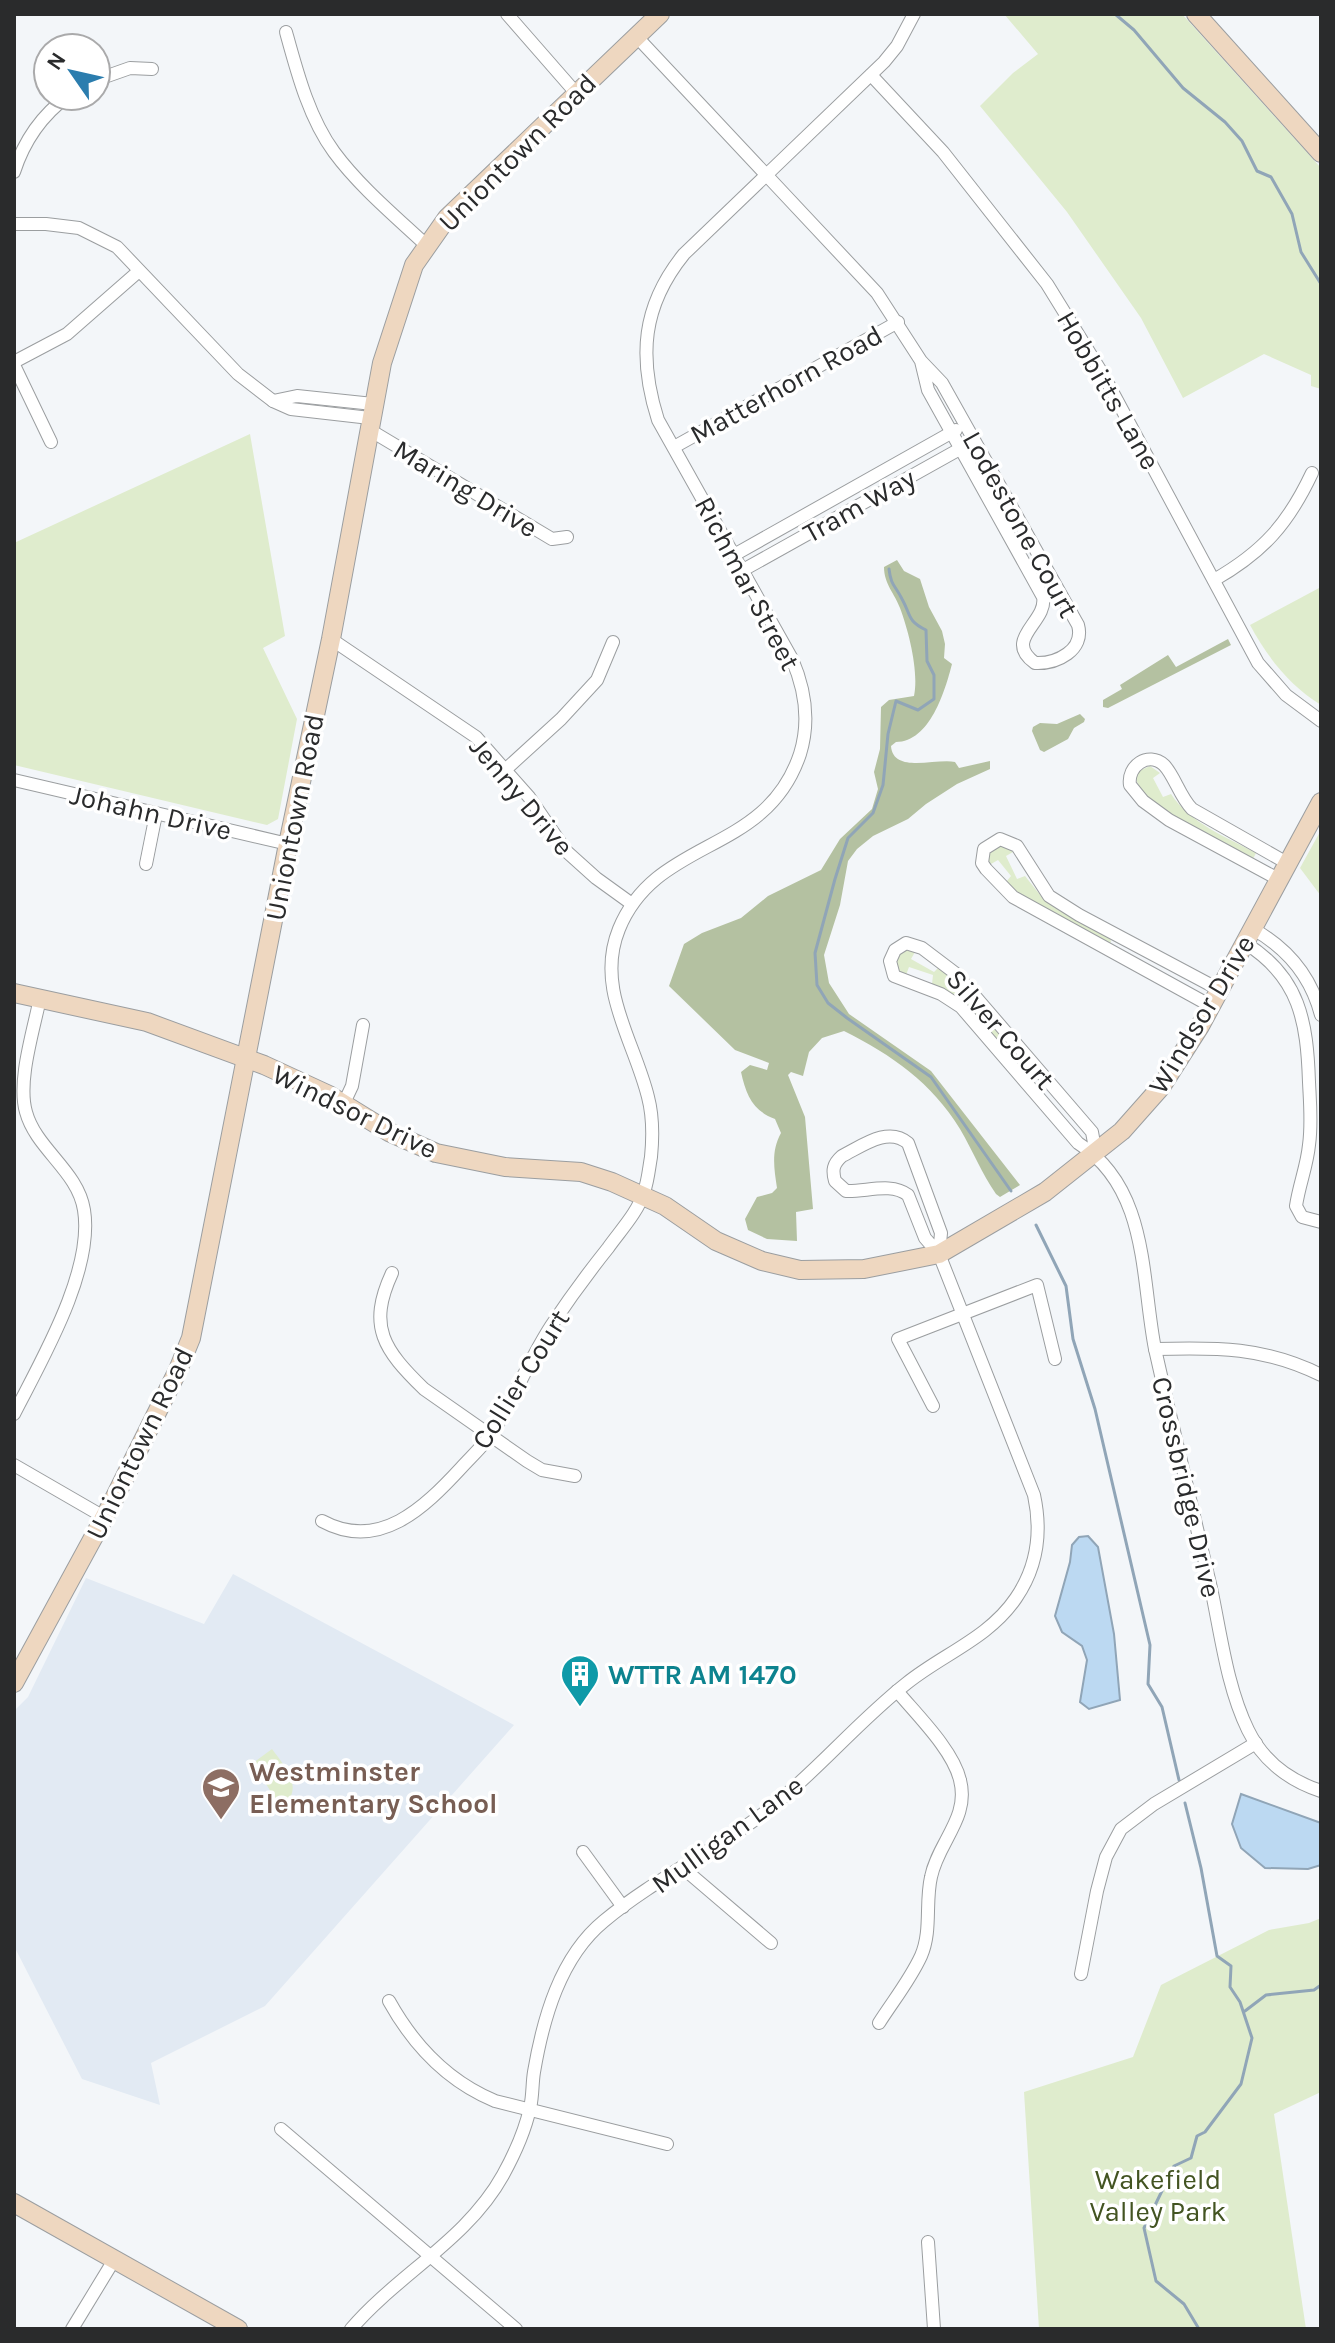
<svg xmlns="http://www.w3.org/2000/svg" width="1335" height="2343" font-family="Karla,sans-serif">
  <rect width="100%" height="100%" fill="#f3f6f9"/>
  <polygon fill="#e2eaf3" points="233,1574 514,1725 265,2006 151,2063 160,2105 82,2079 14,1946 14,1711 28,1697 86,1578 204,1624"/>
  <g fill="#dfeccd">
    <polygon points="1004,14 1182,14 1321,168 1321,389 1311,386 1311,375 1264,354 1183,398 1141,318 1067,212 980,106 1013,73 1038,54"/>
    <polygon points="250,434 285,636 263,648 297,719 278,819 267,825 14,765 14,543"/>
    <path d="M1321,587V705C1289,685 1268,658 1250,625Z"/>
    <path d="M1150,766L1160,773L1153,778L1163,797L1171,794C1190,823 1226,837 1256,853L1253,859C1222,843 1147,813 1136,779L1139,771Z"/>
    <polygon points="1321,830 1321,896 1300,868"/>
    <polygon points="1000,845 1009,847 1013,852 1006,856 1017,879 1025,876 1045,901 1110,937 1111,942 1109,944 1017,892 1006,882 1011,876 998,860 991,864 988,859 990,852"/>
    <path d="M907,950L915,952L911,959L934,972L939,967L946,971L1000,1035L1001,1040L996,1041L958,997L932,984L933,975L909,967L906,975C896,970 895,965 899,955Z"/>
    <path d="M272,1749C287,1769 305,1789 281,1808L253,1763Z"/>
    <polygon points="1321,1918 1321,2092 1274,2114 1306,2329 1039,2329 1024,2092 1133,2057 1161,1985 1269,1930 1309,1923"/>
  </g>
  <g fill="#b4c1a1">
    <path d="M897,560L904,571L920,579L929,607L942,631L945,644L944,658L952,664C945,691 930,742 896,742L891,746C893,774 936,758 955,762L959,768L990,761V769L957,784L926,804L908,819L873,836L857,849L848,861L840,905L824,955L829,983L849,1014L931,1071L1020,1185L1000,1197L996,1194C982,1174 973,1151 960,1129C932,1083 892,1055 844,1031L822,1038L809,1052L803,1076L791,1072L788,1075L805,1117L813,1209L796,1212L797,1241L767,1239L748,1230L745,1219L757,1197L772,1193L777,1188C774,1168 771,1151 781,1133L775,1119C753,1111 746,1095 741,1072L750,1065L767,1070L769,1063L735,1050L669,986L684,944L702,933L741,918L768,896L821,870L840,839L872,809L878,789L874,772L880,749L881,707L889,700L914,696C919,672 909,632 900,608C895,594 884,584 884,567Z"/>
    <polygon points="1228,639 1231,645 1108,708 1103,707 1103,700 1122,689 1120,685 1168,655 1176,667"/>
    <polygon points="1080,714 1085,719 1084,722 1074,728 1068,739 1044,752 1040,750 1032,731 1033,727 1040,723 1057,724"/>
  </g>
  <g fill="#bcd9f2" stroke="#90a5b7" stroke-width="2">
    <polygon points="1088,1536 1098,1547 1114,1634 1120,1700 1089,1709 1080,1702 1087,1660 1082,1646 1062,1632 1055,1616 1070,1562 1072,1545 1079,1537"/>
    <polygon points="1241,1794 1321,1823 1321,1865 1308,1869 1265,1868 1241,1848 1232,1824"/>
  </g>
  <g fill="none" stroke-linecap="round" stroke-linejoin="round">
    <g stroke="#90a5b7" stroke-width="3">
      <polyline points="1115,14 1134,30 1183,88 1225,122 1242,141 1257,171 1271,177 1292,214 1301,252 1321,284"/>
      <path d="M889,569C891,586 895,585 902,599C911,615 907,621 926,630L927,661L934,675V699L918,710L896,701L888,734L883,785L873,813L848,838L835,879L815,953L817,985L828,1003L847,1018L931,1077L1011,1191"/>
      <polyline points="1036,1225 1066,1286 1073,1339 1095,1409 1150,1645 1148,1684 1162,1707 1179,1780"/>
      <polyline points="1185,1803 1201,1868 1217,1956 1231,1966 1230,1987 1240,2002 1252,2038 1241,2084 1205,2132 1197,2136 1191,2158 1174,2166 1144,2228 1156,2281 1184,2304 1199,2329"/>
      <polyline points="1245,2011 1266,1995 1314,1990 1321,1985"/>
    </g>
    <g stroke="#9b9ea0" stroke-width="14">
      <g id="street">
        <polyline points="507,14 576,93"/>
        <path d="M286,32C297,72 309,118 334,152C359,186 395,216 426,245"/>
        <path d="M636,36L877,293L921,361L942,383L1078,625C1085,650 1057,664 1035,663C1002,639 1048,622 1043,597L928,390L921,361"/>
        <polyline points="871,75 943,152 1047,284 1105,378 1258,663 1286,695 1321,721"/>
        <polyline points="96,80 130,68 152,69"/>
        <path d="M14,172C24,141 42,115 68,96"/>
        <polyline points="14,224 46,224 79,228 117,247 238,374 273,401 291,409 370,418"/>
        <polyline points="14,362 67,334 139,271"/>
        <polyline points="14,365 51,442"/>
        <polyline points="273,401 297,396 373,404"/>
        <polyline points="368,429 552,539 567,537"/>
        <polyline points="674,447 898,322"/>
        <polyline points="734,555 956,430"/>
        <polyline points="743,570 967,445"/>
        <path d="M1214,580C1263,552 1288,524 1312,473"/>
        <polyline points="331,639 476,737 529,797 566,851 596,878 632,904"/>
        <polyline points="505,770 561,719 597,680 613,642"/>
        <polyline points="14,780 288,844"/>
        <polyline points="146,864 156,814"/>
        <path d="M1278,879L1169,820L1143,801L1130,785C1127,766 1148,751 1164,765C1174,775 1180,797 1192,809L1287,863"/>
        <path d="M1253,929C1287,948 1311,976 1321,1015"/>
        <path d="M1245,943C1300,977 1307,1022 1309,1082C1310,1103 1312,1124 1309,1145C1307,1166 1299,1185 1296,1206L1302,1217L1321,1222"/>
        <polyline points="1211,1006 1013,897 986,869 982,863 984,849 1000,839 1017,846 1049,896 1079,915 1220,990"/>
        <polyline points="344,1103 352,1086 363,1025"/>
        <path d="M1096,1154L1092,1132L955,973L922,948L906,943L895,950L890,961L894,976L941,994L961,1007L1078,1143C1149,1188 1141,1278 1155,1349C1173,1429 1192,1509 1211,1588C1221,1635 1227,1687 1248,1730C1263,1761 1290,1781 1321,1791"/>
        <path d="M392,1273C367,1327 384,1350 424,1389L527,1461L542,1470L575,1476"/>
        <path d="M1155,1349C1216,1347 1265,1347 1321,1375"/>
        <polyline points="933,1406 898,1339 1037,1285 1055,1359"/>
        <path d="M14,1414C41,1361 94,1271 84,1210C78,1171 36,1149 26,1112C17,1081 34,1029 40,998"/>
        <polyline points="14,1465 104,1517"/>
        <path d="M322,1521C379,1552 424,1508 461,1468C472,1456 484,1445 493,1432C514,1398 529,1360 551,1326C569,1299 588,1273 608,1248C620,1231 638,1212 644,1192C648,1181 649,1168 651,1157C653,1137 653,1116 648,1097C634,1040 595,988 619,929C657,836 766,856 800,754C810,722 805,689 792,659L658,420C638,357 642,306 684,254L884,62L897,46L914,14"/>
        <polyline points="583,1852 623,1907"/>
        <polyline points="683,1868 771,1943"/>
        <polyline points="1081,1974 1097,1891 1106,1857 1121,1829 1154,1804 1256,1743"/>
        <path d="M389,2001C414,2046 447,2081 495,2101L667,2144"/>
        <path d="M879,2023C893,2001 910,1980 921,1956C932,1931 925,1903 931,1877C938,1842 970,1818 960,1780C953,1750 917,1715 897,1691"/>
        <polyline points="281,2129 516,2329"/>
        <polyline points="928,2242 934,2329"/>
        <polyline points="72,2329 114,2260"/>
        <path d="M351,2329C398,2274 467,2240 503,2175C514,2155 525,2131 530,2108C533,2096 532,2084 534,2072C543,2019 560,1957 604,1921C653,1880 713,1852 764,1813C815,1774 856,1723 907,1683C943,1654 989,1638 1016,1598C1038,1566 1042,1532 1034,1495L939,1254L925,1238L908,1195C891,1182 866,1192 846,1191L835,1181C832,1170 833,1164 842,1156C862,1146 888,1126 908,1143L941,1233L939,1254"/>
      </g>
    </g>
    <g stroke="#9b9ea0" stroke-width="20">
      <g id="secondary">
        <polyline points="1196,14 1321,153"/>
        <polyline points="14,993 147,1022 264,1065 329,1095 389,1132 436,1153 505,1167 581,1172 612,1182 665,1206 716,1241 762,1261 800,1270 864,1269 939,1254 1045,1192 1122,1131 1161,1087 1200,1026 1321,802"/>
        <polyline points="14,1683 111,1505 178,1370 191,1338 288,844 331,639 382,363 414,265 447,218 660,14"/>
        <polyline points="14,2203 238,2329"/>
      </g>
    </g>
    <use href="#street" stroke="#fff" stroke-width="12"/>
    <use href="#secondary" stroke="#eed7c0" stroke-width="18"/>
  </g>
  <defs>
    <g id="building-pin" transform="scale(2)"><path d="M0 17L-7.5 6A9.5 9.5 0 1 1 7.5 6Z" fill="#0f9aa8" stroke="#fff"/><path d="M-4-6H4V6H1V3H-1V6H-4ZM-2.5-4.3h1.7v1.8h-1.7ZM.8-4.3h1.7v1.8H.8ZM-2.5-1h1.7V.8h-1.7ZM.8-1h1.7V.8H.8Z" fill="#fff"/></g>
    <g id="school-pin" transform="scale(2)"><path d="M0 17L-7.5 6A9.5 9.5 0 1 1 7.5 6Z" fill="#8d6e63" stroke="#fff"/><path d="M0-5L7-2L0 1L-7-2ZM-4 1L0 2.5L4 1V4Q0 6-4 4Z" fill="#fff"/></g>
  </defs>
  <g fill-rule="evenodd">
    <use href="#building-pin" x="580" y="1674"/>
    <use href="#school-pin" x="221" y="1787"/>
  </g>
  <g text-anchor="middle" stroke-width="7" stroke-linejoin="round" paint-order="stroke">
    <g font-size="28" fill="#2a2b2c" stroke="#fff">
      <text transform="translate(517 152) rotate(-45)" y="10">Uniontown Road</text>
      <text transform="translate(786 384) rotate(-29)" y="10">Matterhorn Road</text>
      <text transform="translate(1109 390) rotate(60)" y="10">Hobbitts Lane</text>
      <text transform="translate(466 488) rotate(31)" y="10">Maring Drive</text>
      <text transform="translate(859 505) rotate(-29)" y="10">Tram Way</text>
      <text transform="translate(1021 524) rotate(61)" y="10">Lodestone Court</text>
      <text transform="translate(748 583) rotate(62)" y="10">Richmar Street</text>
      <text transform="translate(522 796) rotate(50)" y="10">Jenny Drive</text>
      <text transform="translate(151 812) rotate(13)" y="10">Johahn Drive</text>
      <text transform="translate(294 817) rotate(-79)" y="10">Uniontown Road</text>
      <text transform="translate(1201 1014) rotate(-59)" y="10">Windsor Drive</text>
      <text transform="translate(1001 1029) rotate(49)" y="10">Silver Court</text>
      <text transform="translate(355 1111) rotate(26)" y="10">Windsor Drive</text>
      <text transform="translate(520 1379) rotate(-58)" y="10">Collier Court</text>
      <text transform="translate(139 1443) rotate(-64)" y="10">Uniontown Road</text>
      <text transform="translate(1187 1487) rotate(77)" y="10">Crossbridge Drive</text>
      <text transform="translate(727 1834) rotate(-36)" y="10">Mulligan Lane</text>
    </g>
    <g font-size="28" font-weight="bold" fill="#0d838f" stroke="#fff" text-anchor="start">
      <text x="608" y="1684">WTTR AM 1470</text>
    </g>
    <g font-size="28" font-weight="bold" fill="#785e54" stroke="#fff" text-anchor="start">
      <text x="249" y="1781">Westminster<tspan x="249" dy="32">Elementary School</tspan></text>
    </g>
    <g font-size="28" fill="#435422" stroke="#fff">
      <text x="1158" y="2189">Wakefield<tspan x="1158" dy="32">Valley Park</tspan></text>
    </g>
  </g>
  <rect width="1335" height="2343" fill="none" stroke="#2a2b2c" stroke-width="32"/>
  <g transform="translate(72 72) rotate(304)"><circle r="38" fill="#ffffff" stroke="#aaaaab" stroke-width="2"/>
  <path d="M0-6L14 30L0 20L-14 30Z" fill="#2b7dae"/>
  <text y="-12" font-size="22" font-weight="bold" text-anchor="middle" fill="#2a2b2c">N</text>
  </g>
</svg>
